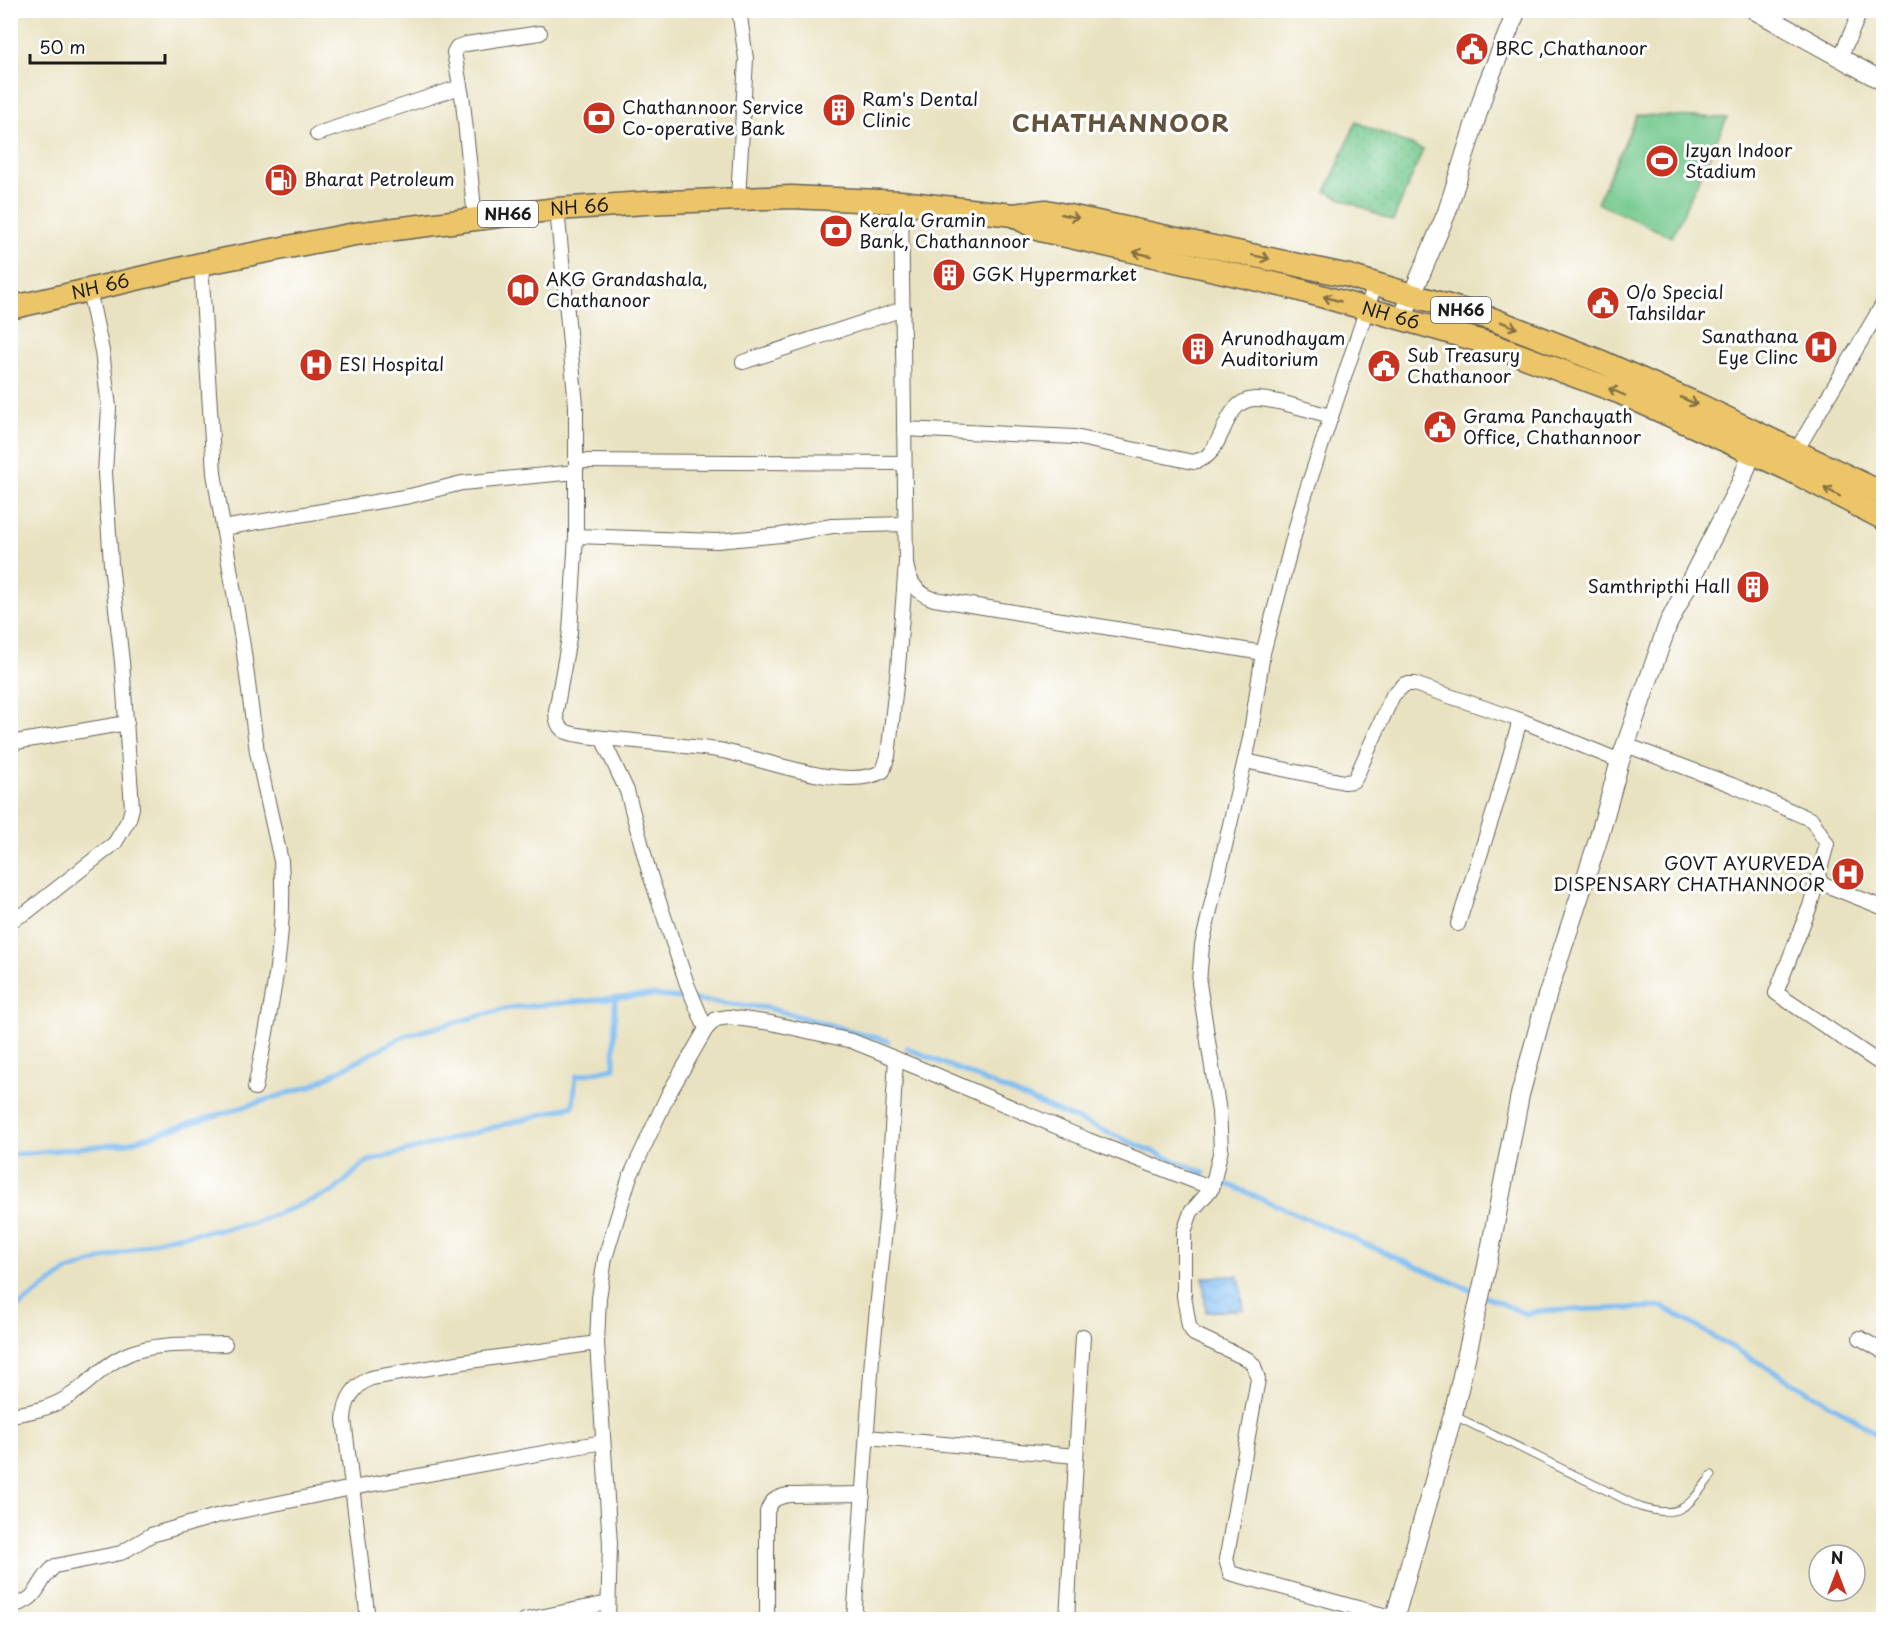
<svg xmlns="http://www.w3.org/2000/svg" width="1894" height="1630" font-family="'Playpen Sans',sans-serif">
  <defs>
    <pattern id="grass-dots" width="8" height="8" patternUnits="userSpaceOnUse" patternTransform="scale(1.5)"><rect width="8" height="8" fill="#72c88c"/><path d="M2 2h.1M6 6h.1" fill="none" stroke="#62ab78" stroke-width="1.8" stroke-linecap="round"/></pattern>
    <pattern id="water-waves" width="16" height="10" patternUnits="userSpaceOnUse" patternTransform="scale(1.5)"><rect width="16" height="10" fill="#7fbdf2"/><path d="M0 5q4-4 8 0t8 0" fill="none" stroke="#6da2cf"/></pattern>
  </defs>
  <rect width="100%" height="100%" fill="#fff"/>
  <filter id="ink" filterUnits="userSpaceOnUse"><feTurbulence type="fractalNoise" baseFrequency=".0167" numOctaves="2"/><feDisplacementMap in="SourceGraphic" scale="12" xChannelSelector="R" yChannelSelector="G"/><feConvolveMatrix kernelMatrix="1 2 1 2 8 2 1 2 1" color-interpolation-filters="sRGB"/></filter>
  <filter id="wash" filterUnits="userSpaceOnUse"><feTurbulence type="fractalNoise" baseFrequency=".008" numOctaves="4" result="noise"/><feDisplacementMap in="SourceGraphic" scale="24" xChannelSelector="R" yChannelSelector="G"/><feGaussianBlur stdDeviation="1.35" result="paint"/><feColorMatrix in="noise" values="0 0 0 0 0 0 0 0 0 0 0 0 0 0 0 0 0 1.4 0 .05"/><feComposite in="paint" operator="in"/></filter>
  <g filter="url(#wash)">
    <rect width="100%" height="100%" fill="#e9e2c1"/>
    <polygon fill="url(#grass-dots)" stroke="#477254" stroke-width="1.5" points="1356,122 1423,150 1393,221 1326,192"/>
    <polygon fill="#72c88c" stroke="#477254" stroke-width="1.5" points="1637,115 1727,118 1672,237 1597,203"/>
    <polygon fill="url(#water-waves)" stroke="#4e6c87" stroke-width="1.5" points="1239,1276 1244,1309 1206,1312 1203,1277"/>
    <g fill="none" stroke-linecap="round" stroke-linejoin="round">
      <g stroke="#7fbdf2" stroke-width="5">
        <polyline points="907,1048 1204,1173"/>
        <polyline points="10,1155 127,1143 311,1086 404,1036 509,1008 651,995 768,1008 888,1041"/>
        <polyline points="1225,1183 1526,1314 1539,1311 1663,1307 1852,1417 1884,1439"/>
        <polyline points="10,1309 18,1307 67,1271 166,1238 251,1224 333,1192 366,1162 573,1106 576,1076 614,1068 615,998"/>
      </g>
    </g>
  </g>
  <g filter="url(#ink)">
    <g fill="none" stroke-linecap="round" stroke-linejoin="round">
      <g stroke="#646156" stroke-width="9">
        <path id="service" d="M1453,1415L1640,1507C1682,1520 1688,1506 1712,1475"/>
      </g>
      <g stroke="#646156" stroke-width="16">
        <g id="minor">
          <polyline points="1840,58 1861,10"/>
          <polyline points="317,134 460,87"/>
          <polyline points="738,199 746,59 739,10"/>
          <path d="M901,202L906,563C908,580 917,594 934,599L1263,653"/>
          <path d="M557,209L576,405V536L570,632L556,711C556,733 567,733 585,736C629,741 674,744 718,750C760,757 845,793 883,771L888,756L898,668L906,563"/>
          <polyline points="475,218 463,102 454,52 457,47 466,44 540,33"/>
          <path d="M201,264L214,473L243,646L257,752L281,861C287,939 270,1013 255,1088"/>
          <polyline points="1375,284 1303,501 1263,653 1250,738 1202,945 1199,983 1219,1112 1221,1149 1212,1188 1191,1212 1184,1232 1184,1296 1189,1326 1194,1334 1249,1360 1254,1366 1258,1379 1228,1550 1226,1559 1230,1573 1394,1618"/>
          <polyline points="743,362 903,309"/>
          <path d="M904,429L1075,437L1193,462C1199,460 1205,459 1209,454C1225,438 1226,401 1254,399C1274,398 1310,411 1331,416"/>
          <polyline points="1796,451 1884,302"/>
          <polyline points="576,461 904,463"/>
          <polyline points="223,528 410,496 462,483 576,472"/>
          <polyline points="576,536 717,541 781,535 832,526 905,524"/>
          <polyline points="602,738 627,791 649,872 687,984 706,1029"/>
          <polyline points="10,743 127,723"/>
          <polyline points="1626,745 1732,785 1812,820 1827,844 1810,906 1776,993 1884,1066"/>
          <polyline points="1245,761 1344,782 1353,781 1356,777 1393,695 1405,684 1414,684 1520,720 1620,761"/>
          <polyline points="1816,881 1884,908"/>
          <polyline points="10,921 27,912 115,843 129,819 132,808 122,662 111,564 105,473 109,407 102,351 89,290"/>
          <polyline points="1458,924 1497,802 1520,720"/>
          <polyline points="1860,1338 1884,1352"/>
          <path d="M10,1415C31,1412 49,1409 68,1397C89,1384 104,1364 128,1354C157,1342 194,1345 225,1344"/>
          <polyline points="867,1437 1076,1456"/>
          <path d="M10,1606C43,1599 34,1584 55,1566L121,1553L151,1535L216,1516L352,1488L603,1442"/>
          <path d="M368,1620L344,1419C345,1400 353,1386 371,1378L463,1362L597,1343"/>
          <polyline points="525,1620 608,1603"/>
          <polyline points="608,1620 610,1544 597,1343 599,1298 605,1258 629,1179 668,1095 706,1029 716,1019 729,1017 771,1023 852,1041 936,1075 1088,1140 1212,1188"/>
          <path d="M767,1620V1512C771,1500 776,1497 789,1495L863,1494"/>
          <polyline points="854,1620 872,1358 888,1200 896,1059"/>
          <polyline points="1067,1620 1083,1336"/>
        </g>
      </g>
      <g stroke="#646156" stroke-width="20">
        <g id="tertiary">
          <polyline points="1754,10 1884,82"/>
          <polyline points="1402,319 1447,212 1486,87 1517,10"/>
          <polyline points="1394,1620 1453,1415 1487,1266 1520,1095 1547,996 1599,837 1620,761 1668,624 1741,482 1756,441"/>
        </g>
      </g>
      <g stroke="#646156" stroke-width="25">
        <g id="trunk">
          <path id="s1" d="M1013,215L1040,230L1289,287L1487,343L1621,393L1788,469L1884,519"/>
          <path id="s2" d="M10,308L201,264L355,234L557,209L645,203L791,197L901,202L1013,215L1046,211L1349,276L1492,319L1602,362L1699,405L1884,494"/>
        </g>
      </g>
      <use href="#service" stroke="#fff" stroke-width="7"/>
      <use href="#minor" stroke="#fff" stroke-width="14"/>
      <use href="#tertiary" stroke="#fff" stroke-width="18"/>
      <use href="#trunk" stroke="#edc569" stroke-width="22"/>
    </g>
    <defs><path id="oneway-shaft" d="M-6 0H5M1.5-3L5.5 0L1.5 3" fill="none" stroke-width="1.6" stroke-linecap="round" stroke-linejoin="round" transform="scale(1.5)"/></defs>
    <g stroke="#847042">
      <use href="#oneway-shaft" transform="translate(1070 216) rotate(12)"/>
      <use href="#oneway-shaft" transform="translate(1142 254) rotate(-167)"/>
      <use href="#oneway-shaft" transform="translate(1261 257) rotate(12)"/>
      <use href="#oneway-shaft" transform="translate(1332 299) rotate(-164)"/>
      <use href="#oneway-shaft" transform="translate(1509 325) rotate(22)"/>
      <use href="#oneway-shaft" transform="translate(1617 392) rotate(-157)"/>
      <use href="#oneway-shaft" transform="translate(1689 401) rotate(24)"/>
      <use href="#oneway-shaft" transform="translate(1832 492) rotate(-152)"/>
    </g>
  </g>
  <defs>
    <g id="civic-disc" transform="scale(1.725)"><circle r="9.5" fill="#c8321e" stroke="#fff"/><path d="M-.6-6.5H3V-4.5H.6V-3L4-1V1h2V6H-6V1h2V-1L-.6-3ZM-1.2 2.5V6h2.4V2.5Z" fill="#fff"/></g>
    <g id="building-disc" transform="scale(1.725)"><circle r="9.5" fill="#c8321e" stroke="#fff"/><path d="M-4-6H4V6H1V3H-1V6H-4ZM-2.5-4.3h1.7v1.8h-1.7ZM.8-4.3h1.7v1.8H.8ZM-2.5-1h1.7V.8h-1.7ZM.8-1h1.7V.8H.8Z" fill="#fff"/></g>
    <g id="bank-disc" transform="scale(1.725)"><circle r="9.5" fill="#c8321e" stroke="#fff"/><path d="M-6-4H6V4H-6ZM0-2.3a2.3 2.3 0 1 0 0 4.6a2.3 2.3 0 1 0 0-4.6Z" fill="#fff"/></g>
    <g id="stadium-disc" transform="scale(1.725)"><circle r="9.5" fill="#c8321e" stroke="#fff"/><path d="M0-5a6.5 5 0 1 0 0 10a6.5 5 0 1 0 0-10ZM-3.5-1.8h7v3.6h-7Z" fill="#fff"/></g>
    <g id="fuel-disc" transform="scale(1.725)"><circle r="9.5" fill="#c8321e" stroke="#fff"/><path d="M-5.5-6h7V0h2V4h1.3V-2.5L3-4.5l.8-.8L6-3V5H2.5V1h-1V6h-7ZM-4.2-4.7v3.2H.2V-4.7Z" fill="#fff"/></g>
    <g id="library-disc" transform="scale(1.725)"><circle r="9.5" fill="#c8321e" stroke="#fff"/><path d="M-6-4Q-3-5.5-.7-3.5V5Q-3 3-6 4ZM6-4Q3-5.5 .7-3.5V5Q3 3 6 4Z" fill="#fff"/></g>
    <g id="hospital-disc" transform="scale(1.725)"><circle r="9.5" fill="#c8321e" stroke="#fff"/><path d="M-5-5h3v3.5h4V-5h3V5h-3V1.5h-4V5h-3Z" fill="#fff"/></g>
  </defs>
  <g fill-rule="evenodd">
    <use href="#civic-disc" x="1472" y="49"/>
    <use href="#building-disc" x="839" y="110"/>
    <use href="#bank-disc" x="599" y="118"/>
    <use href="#stadium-disc" x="1662" y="161"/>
    <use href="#fuel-disc" x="281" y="180"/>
    <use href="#bank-disc" x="836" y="231"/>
    <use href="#building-disc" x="949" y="275"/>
    <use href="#library-disc" x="523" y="290"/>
    <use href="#civic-disc" x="1603" y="303"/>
    <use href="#hospital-disc" x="1821" y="347"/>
    <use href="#building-disc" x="1198" y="349"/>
    <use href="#hospital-disc" x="316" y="365"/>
    <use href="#civic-disc" x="1384" y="366"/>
    <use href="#civic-disc" x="1440" y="427"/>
    <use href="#building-disc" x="1753" y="587"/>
    <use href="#hospital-disc" x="1848" y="874"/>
  </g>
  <g text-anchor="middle" stroke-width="6" stroke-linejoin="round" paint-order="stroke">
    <g fill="#fff" stroke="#606060" stroke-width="1.5">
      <rect x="478" y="201" width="60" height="26" rx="4.5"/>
      <rect x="1431" y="297" width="60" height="26" rx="4.5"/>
    </g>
    <g font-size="16" font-weight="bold" fill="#1c1c1c">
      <text x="508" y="220">NH66</text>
      <text x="1461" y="316">NH66</text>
    </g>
    <g font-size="18" fill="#1c1c1c" stroke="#fff" text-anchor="start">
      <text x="1495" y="55">BRC ,Chathanoor</text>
      <text x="862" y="106">Ram's Dental<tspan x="862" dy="21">Clinic</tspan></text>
      <text x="622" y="114">Chathannoor Service<tspan x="622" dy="21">Co-operative Bank</tspan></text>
      <text x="1685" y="157">Izyan Indoor<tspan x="1685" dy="21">Stadium</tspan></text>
      <text x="304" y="186">Bharat Petroleum</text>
      <text x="859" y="227">Kerala Gramin<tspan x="859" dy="21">Bank, Chathannoor</tspan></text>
      <text x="972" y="281">GGK Hypermarket</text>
      <text x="546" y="286">AKG Grandashala,<tspan x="546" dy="21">Chathanoor</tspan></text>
      <text x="1626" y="299">O/o Special<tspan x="1626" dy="21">Tahsildar</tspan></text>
      <text x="1798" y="343" text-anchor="end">Sanathana<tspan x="1798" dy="21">Eye Clinc</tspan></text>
      <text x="1221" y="345">Arunodhayam<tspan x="1221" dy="21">Auditorium</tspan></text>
      <text x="1407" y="362">Sub Treasury<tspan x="1407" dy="21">Chathanoor</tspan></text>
      <text x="339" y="371">ESI Hospital</text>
      <text x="1463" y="423">Grama Panchayath<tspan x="1463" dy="21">Office, Chathannoor</tspan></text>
      <text x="1730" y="593" text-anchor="end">Samthripthi Hall</text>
      <text x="1825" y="870" text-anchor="end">GOVT AYURVEDA<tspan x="1825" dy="21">DISPENSARY CHATHANNOOR</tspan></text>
    </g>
    <g font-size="18" fill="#1c1c1c" stroke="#fff">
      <text dy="6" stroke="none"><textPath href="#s2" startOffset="579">NH 66</textPath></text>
      <text dy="6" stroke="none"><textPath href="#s2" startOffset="93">NH 66</textPath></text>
      <text dy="6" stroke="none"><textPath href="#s1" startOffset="392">NH 66</textPath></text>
    </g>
    <g font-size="24" font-weight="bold" letter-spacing="1.5" fill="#63523c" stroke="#fff">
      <text x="1121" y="132">CHATHANNOOR</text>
    </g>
  </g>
  <rect width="1894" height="1630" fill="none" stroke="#fff" stroke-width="36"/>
  <g transform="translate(1837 1573)"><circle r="28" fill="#ffffff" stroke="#a4a4a4" stroke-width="1.5"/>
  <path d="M0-4.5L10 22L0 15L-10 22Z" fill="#c8321e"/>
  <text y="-9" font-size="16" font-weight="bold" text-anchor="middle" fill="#1c1c1c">N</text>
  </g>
  <path d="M30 54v9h135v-9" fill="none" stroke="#1c1c1c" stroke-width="3"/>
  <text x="39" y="54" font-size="18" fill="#1c1c1c" stroke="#ffffff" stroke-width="4.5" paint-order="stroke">50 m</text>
</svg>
